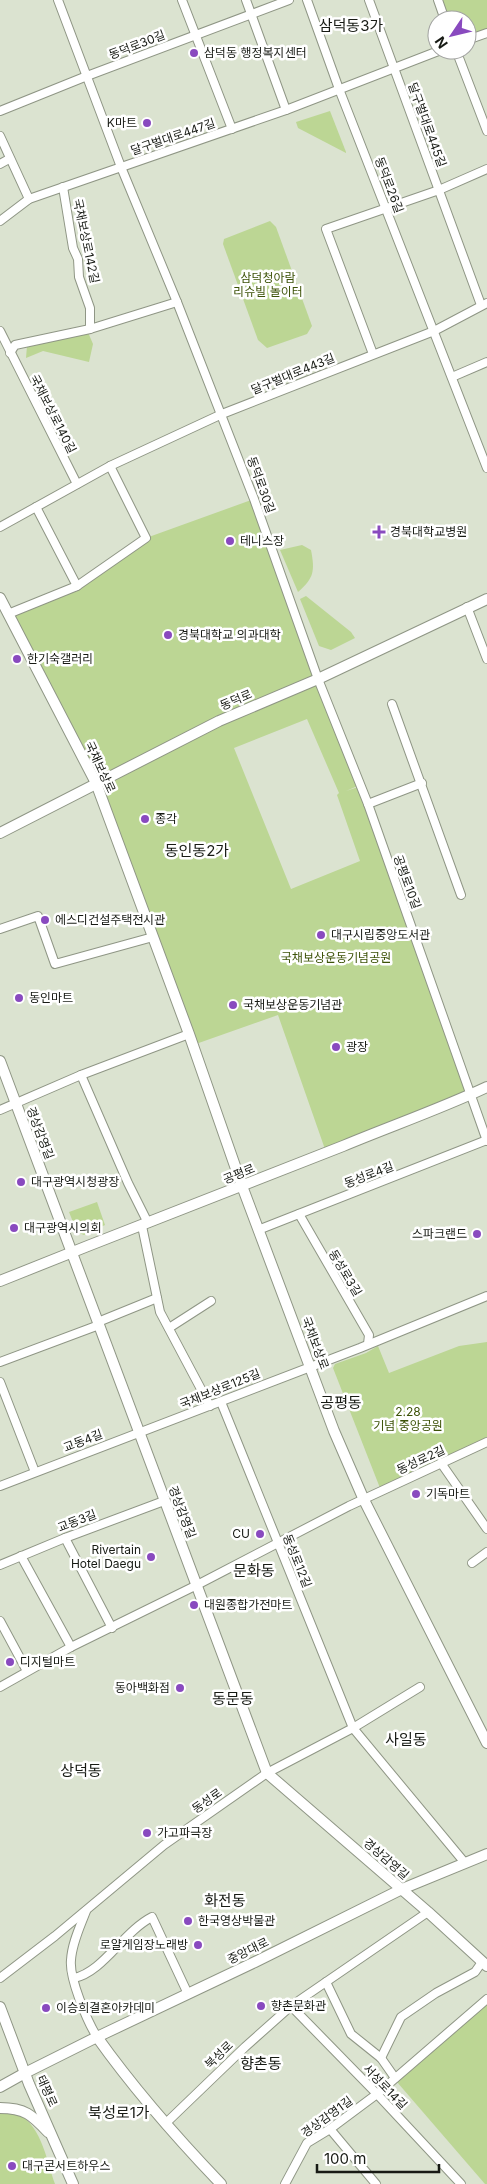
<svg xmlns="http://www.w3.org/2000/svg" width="487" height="2184" font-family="Inter,'Noto Sans KR',sans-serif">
  <rect width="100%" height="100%" fill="#dbe3d0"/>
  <g fill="#bcd694" fill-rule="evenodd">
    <polygon points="438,0 487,0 487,33 467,40 467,20 445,20"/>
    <polygon points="330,111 346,152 346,153 298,128 296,122"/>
    <polygon points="270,221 276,227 312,326 307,334 267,348 258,340 223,244 224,239"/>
    <polygon points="87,330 93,344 89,362 43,351 26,358 27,346"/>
    <path d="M254,499L360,785L346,791L361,786L471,1095L326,1152L278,1015L193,1045L96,783L8,614L77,586L146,538ZM307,719L339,793L337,795L360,861L291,889L234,748Z"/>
    <path d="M302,545L311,550C315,571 314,578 298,592L280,550Z"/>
    <polygon points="306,596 351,632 355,638 331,650 319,646 300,599"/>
    <polygon points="97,1202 105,1225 84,1235 77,1232 69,1212"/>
    <polygon points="487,1342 487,1437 380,1488 333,1368 335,1364 366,1353 378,1346 389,1373 459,1346"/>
    <polygon points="487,2004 487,2184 485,2184 397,2082"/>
    <path d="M12,2112C41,2120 46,2159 55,2184H0V2113Z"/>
  </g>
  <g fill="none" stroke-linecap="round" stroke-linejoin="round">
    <g stroke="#8f9685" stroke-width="10">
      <g id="street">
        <polyline points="58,0 121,167 177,302 254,499 318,679 368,804 487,1141"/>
        <polyline points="182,0 232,129"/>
        <polyline points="246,0 286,110"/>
        <polyline points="307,0 339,89 487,468"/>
        <polyline points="369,0 481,305"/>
        <polyline points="438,0 445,20"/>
        <polyline points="467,40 487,33"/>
        <polyline points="456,50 487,131"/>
        <polyline points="0,111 87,76 289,0"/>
        <polyline points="0,136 29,199"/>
        <polyline points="0,164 9,159"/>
        <polyline points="63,187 73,248 78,259 79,277 90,308 90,329"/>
        <polyline points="0,221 29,199 286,110 441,50"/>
        <polyline points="0,331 77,484"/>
        <polyline points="10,353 15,345 90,329 177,302"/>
        <polyline points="373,354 326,229 439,190 487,169"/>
        <polyline points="452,377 487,362"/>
        <polyline points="36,507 77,586"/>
        <polyline points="0,527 110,466 222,414 434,331 487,303"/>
        <polyline points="467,607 487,659"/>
        <polyline points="8,614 77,586 146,538 110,466"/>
        <polyline points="392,704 461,895"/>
        <polyline points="368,804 422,783"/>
        <polyline points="0,929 38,916 55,964 153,937"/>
        <polyline points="81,1075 189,1034"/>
        <polyline points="0,1110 81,1075 128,1183 148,1223"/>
        <polyline points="299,1214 369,1335 368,1344"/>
        <polyline points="142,1226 160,1312 210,1406"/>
        <polyline points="258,1230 487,1140"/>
        <polyline points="98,1322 157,1298"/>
        <polyline points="169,1328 211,1301"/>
        <polyline points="0,1362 99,1325"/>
        <polyline points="0,1382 35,1472"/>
        <polyline points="221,1402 353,1728 465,1863"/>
        <polyline points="441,1463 487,1529"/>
        <polyline points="0,1486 360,1348 487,1296"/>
        <polyline points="65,1538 112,1628"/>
        <polyline points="21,1556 71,1647"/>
        <polyline points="472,1563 487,1552"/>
        <polyline points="0,1565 65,1538 164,1501"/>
        <polyline points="0,1621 27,1671"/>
        <polyline points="0,1687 71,1647 197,1585 349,1506 487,1442"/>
        <path d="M86,1911C80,1927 72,1943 71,1960C69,1978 87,2021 97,2037"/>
        <polyline points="0,1978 55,1936 164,1845 267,1773 353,1728 420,1687"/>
        <path d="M74,1978C103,1972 123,1932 152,1917L188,1994"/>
        <polyline points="326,1982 351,2034 381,2058 395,2078"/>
        <polyline points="291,2006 377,2094 461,2184"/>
        <polyline points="381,2058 401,2017 436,1993 475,1972 482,1962"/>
        <polyline points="166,2123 245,2047 291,2006 428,1912"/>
        <polyline points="330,2129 376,2184"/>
        <polyline points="285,2184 307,2143 330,2129 377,2094 487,1999"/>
      </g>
    </g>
    <g stroke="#8f9685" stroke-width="12">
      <g id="secondary">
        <polyline points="0,598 96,783 189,1034 242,1186 334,1431 364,1500 487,1743"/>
        <polyline points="0,833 219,721 318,679 487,599"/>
        <polyline points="0,1061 267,1773 428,1912 487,1966"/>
        <path d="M0,1281C114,1235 229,1191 343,1146C391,1126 440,1109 487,1087"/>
        <polyline points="0,2007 29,2084 73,2184"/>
        <path d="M97,2037C134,2089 177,2138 221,2184"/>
        <polyline points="0,2087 25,2073 97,2037 255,1962 402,1889 487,1854"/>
        <path d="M0,2108C25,2108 32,2115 48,2132"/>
      </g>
    </g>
    <use href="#street" stroke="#fff" stroke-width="8"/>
    <use href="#secondary" stroke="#fff" stroke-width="10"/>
  </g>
  <g fill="#894abf" stroke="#fff" stroke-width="2">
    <circle cx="194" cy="53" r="5"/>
    <circle cx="147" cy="123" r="5"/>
    <path d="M376.5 524.5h5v5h5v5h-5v5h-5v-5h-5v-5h5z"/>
    <circle cx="230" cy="541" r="5"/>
    <circle cx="168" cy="635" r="5"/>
    <circle cx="17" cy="659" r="5"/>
    <circle cx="145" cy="819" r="5"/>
    <circle cx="45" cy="920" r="5"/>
    <circle cx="321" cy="935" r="5"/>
    <circle cx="19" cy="998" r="5"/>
    <circle cx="233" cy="1005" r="5"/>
    <circle cx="336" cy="1047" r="5"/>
    <circle cx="21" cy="1182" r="5"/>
    <circle cx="14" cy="1228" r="5"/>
    <circle cx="477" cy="1234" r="5"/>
    <circle cx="416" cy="1494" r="5"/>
    <circle cx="260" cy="1534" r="5"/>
    <circle cx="151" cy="1557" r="5"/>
    <circle cx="194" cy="1605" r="5"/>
    <circle cx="10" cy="1662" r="5"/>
    <circle cx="180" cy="1688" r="5"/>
    <circle cx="147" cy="1833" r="5"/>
    <circle cx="188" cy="1921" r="5"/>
    <circle cx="198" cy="1945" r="5"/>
    <circle cx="261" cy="2006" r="5"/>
    <circle cx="46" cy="2008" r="5"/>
    <circle cx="12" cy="2166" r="5"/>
  </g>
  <g text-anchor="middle" stroke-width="5" stroke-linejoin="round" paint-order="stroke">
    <g font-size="12" fill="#171a14" stroke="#fff">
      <text transform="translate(137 45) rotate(-21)" y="4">동덕로30길</text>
      <text transform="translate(427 125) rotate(70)" y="4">달구벌대로445길</text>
      <text transform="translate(173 137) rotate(-19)" y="4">달구벌대로447길</text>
      <text transform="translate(389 185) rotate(69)" y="4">동덕로26길</text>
      <text transform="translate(86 241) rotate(78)" y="4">국채보상로142길</text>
      <text transform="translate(293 374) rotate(-22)" y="4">달구벌대로443길</text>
      <text transform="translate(53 414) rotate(63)" y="4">국채보상로140길</text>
      <text transform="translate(261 485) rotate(70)" y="4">동덕로30길</text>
      <text transform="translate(236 700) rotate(-23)" y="4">동덕로</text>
      <text transform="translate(100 767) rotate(65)" y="4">국채보상로</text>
      <text transform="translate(407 882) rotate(70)" y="4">공평로10길</text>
      <text transform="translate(40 1133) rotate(69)" y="4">경상감영길</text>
      <text transform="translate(239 1174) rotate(-22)" y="4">공평로</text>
      <text transform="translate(369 1175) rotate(-21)" y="4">동성로4길</text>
      <text transform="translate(345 1273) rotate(59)" y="4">동성로3길</text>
      <text transform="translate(315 1343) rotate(69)" y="4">국채보상로</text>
      <text transform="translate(220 1389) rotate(-22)" y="4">국채보상로125길</text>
      <text transform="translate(83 1441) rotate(-21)" y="4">교동4길</text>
      <text transform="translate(421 1460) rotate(-25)" y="4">동성로2길</text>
      <text transform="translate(182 1512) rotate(69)" y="4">경상감영길</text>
      <text transform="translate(77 1521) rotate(-21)" y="4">교동3길</text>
      <text transform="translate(297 1561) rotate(68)" y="4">동성로12길</text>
      <text transform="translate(207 1801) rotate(-35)" y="4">동성로</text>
      <text transform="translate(386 1859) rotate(41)" y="4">경상감영길</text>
      <text transform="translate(248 1951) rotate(-26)" y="4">중앙대로</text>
      <text transform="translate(219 2055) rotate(-44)" y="4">북성로</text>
      <text transform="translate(385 2087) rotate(46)" y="4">서성로14길</text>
      <text transform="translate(47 2091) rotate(66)" y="4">태평로</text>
      <text transform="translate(327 2117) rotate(-36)" y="4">경상감영1길</text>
    </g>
    <g font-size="12" fill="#171a14" stroke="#fff" text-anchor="start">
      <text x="204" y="57">삼덕동 행정복지센터</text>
      <text x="137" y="127" text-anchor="end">K마트</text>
      <text x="390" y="536">경북대학교병원</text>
      <text x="240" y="545">테니스장</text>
      <text x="178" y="639">경북대학교 의과대학</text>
      <text x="27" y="663">한기숙갤러리</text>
      <text x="155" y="823">종각</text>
      <text x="55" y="924">에스디건설주택전시관</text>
      <text x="331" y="939">대구시립중앙도서관</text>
      <text x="29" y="1002">동인마트</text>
      <text x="243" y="1009">국채보상운동기념관</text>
      <text x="346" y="1051">광장</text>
      <text x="31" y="1186">대구광역시청광장</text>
      <text x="24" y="1232">대구광역시의회</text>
      <text x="467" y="1238" text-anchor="end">스파크랜드</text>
      <text x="426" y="1498">기독마트</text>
      <text x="250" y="1538" text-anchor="end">CU</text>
      <text x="141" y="1554" text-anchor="end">Rivertain<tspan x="141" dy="14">Hotel Daegu</tspan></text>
      <text x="204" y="1609">대원종합가전마트</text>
      <text x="20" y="1666">디지털마트</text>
      <text x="170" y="1692" text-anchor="end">동아백화점</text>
      <text x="157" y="1837">가고파극장</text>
      <text x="198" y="1925">한국영상박물관</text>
      <text x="188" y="1949" text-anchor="end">로얄게임장노래방</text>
      <text x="271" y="2010">향촌문화관</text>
      <text x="56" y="2012">이승희결혼아카데미</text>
      <text x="22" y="2170">대구콘서트하우스</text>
    </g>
    <g font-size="12" fill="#3c5207" stroke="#fff">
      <text x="268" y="282">삼덕청아람<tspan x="268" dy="14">리슈빌 놀이터</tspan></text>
      <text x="336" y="962">국채보상운동기념공원</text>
      <text x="408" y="1416">2.28<tspan x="408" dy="14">기념 중앙공원</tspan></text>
    </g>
    <g font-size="15" fill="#171a14" stroke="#fff">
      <text x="351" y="31">삼덕동3가</text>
      <text x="197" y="856">동인동2가</text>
      <text x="341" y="1408">공평동</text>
      <text x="254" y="1576">문화동</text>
      <text x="233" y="1704">동문동</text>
      <text x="406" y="1745">사일동</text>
      <text x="81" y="1776">상덕동</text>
      <text x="225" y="1906">화전동</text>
      <text x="261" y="2069">향촌동</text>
      <text x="119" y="2118">북성로1가</text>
    </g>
  </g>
  <g transform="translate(452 35) rotate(235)"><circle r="24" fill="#ffffff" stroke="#a2a3a1"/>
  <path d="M0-4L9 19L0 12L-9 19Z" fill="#894abf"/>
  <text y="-8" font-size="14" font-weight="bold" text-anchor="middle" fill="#171a14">N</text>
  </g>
  <path d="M317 2164v8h122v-8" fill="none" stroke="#171a14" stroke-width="2.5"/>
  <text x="324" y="2164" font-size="15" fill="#171a14" stroke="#ffffff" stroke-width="4" paint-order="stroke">100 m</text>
</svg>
